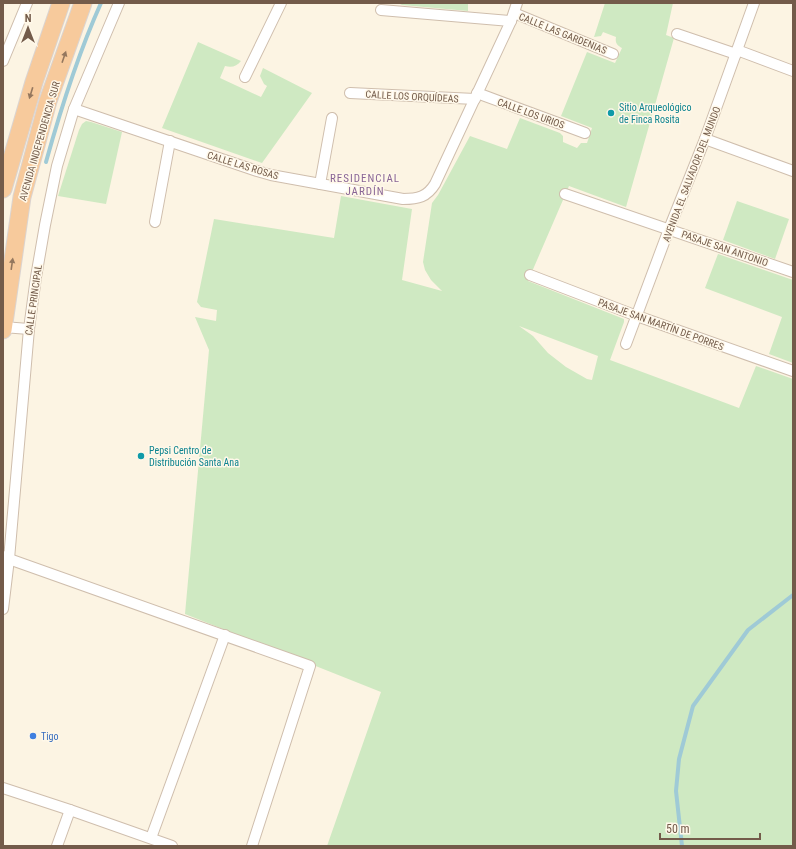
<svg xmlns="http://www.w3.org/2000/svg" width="796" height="849" font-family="'Roboto Condensed',sans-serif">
  <rect width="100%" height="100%" fill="#fcf4e3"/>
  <g fill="#cfe9c2" fill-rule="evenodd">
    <polygon points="398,3 468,3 468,11 402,5"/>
    <path d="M605,3H673L666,35L674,38L626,207L569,186L528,281L624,319V322L610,360L723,402L739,408L756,366L793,379V846H327L381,692L185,614L209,350L195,317L216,321L217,310L201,307L197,302L214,219L334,238L341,196L412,209L402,280L442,291L431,280L425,270L423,262L432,203L438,195L470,136L507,149L520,118L560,133L563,136V142L577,148L581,143H587L592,128L561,116L587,52L615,63L622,48C617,45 615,43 616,37L603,32L601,36L594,37ZM519,326L598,356L592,380L587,379L566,367L548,353L533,336Z"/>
    <path d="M198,42L241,61C237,66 232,68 225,66L220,78L261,97L267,86L264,84L260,76L263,68L312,93L262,163L162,128Z"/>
    <polygon points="86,121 91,122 122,132 106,204 58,196 79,130 82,124"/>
    <polygon points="737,201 789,219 775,259 723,240"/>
    <polygon points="718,254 793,280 793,363 769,354 782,317 705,288"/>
  </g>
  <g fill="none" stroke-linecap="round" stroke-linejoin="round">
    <g stroke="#9fcad6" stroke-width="4">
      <path d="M46,162C61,108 78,54 101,3"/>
      <polyline points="682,846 676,791 679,759 693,706 748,630 793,595"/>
    </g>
    <g stroke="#cfbead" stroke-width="12">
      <g id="minor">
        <polyline points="381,10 511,21"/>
        <polyline points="514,13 613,54"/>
        <polyline points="677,34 736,54"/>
        <polyline points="737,50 793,71"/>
        <polyline points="3,61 27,3"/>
        <polyline points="245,77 281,3"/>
        <polyline points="350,93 475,99"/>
        <polyline points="477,93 585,133"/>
        <path d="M74,109L257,171L271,175L403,199C418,199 427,197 435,184L511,21L517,3"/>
        <polyline points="705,139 793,171"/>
        <polyline points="320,184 332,118"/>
        <polyline points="565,194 793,272"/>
        <polyline points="155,222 170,141"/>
        <polyline points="530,275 637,316 793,371"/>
        <polyline points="3,327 29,329"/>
        <polyline points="626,344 669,229 705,139 754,3"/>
        <polyline points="3,556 9,559 310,666 252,846"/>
        <polyline points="3,609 9,559 29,329 36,277 45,225 57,166 74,109 119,3"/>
        <polyline points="3,788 70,810 172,846"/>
        <polyline points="151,838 225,635"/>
        <polyline points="57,846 70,810"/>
      </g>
    </g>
    <g stroke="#dbd4d0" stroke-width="19">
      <g id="trunk">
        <polyline points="3,189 34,82 61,3"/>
        <polyline points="3,330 22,197 48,101 83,3"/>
      </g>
    </g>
    <use href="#minor" stroke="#fff" stroke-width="10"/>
    <use href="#trunk" stroke="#f7ca9c" stroke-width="17"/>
  </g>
  <defs><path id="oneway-solid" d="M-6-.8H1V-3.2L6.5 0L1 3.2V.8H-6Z"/></defs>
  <g fill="#94775e">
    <use href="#oneway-solid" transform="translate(64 57) rotate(-71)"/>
    <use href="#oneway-solid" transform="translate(31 93) rotate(107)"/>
    <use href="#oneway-solid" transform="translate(12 264) rotate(-82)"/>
  </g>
  <g fill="#0f9aa8" stroke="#fff8e9" stroke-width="1.5">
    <circle cx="611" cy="113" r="4"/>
    <circle cx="141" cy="456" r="4"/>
  </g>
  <circle fill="#3f7fe0" stroke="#fff8e9" stroke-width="1.5" cx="33" cy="736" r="4"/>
  <g text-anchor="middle" stroke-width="3" stroke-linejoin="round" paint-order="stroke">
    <g font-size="10" fill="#735b4a" stroke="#fff8e9">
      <text transform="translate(563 33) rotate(22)" y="4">CALLE LAS GARDENIAS</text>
      <text transform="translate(412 96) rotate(3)" y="4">CALLE LOS ORQUÍDEAS</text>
      <text transform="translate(531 113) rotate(20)" y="4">CALLE LOS URIOS</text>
      <text transform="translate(39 141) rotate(-74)" y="4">AVENIDA INDEPENDENCIA SUR</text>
      <text transform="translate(243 165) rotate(17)" y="4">CALLE LAS ROSAS</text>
      <text transform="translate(691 174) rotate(-69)" y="4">AVENIDA EL SALVADOR DEL MUNDO</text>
      <text transform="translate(725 248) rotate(19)" y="4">PASAJE SAN ANTONIO</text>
      <text transform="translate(33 300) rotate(-82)" y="4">CALLE PRINCIPAL</text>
      <text transform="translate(661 324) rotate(20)" y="4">PASAJE SAN MARTÍN DE PORRES</text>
    </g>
    <g font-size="10" fill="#0d838f" stroke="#fff8e9" text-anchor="start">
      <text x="619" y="111">Sitio Arqueológico<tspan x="619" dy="12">de Finca Rosita</tspan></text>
      <text x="149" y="454">Pepsi Centro de<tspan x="149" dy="12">Distribución Santa Ana</tspan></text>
    </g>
    <g font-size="10" fill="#366cbe" stroke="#fff8e9" text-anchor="start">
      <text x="41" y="740">Tigo</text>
    </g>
    <g font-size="11" letter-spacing="1" fill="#896596" stroke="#fff8e9">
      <text x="365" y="182">RESIDENCIAL<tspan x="365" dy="13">JARDÍN</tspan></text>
    </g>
  </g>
  <rect width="796" height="849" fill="none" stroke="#735b4a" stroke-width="8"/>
  <g transform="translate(28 28)" stroke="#fff8e9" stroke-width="3" paint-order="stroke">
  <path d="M0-3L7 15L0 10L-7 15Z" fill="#735b4a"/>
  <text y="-6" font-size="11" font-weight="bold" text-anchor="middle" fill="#735b4a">N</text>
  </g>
  <path d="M660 833v6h100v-6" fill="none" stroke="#735b4a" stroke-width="2"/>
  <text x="666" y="833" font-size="12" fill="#735b4a" stroke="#fff8e9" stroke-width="3" paint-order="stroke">50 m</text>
</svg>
